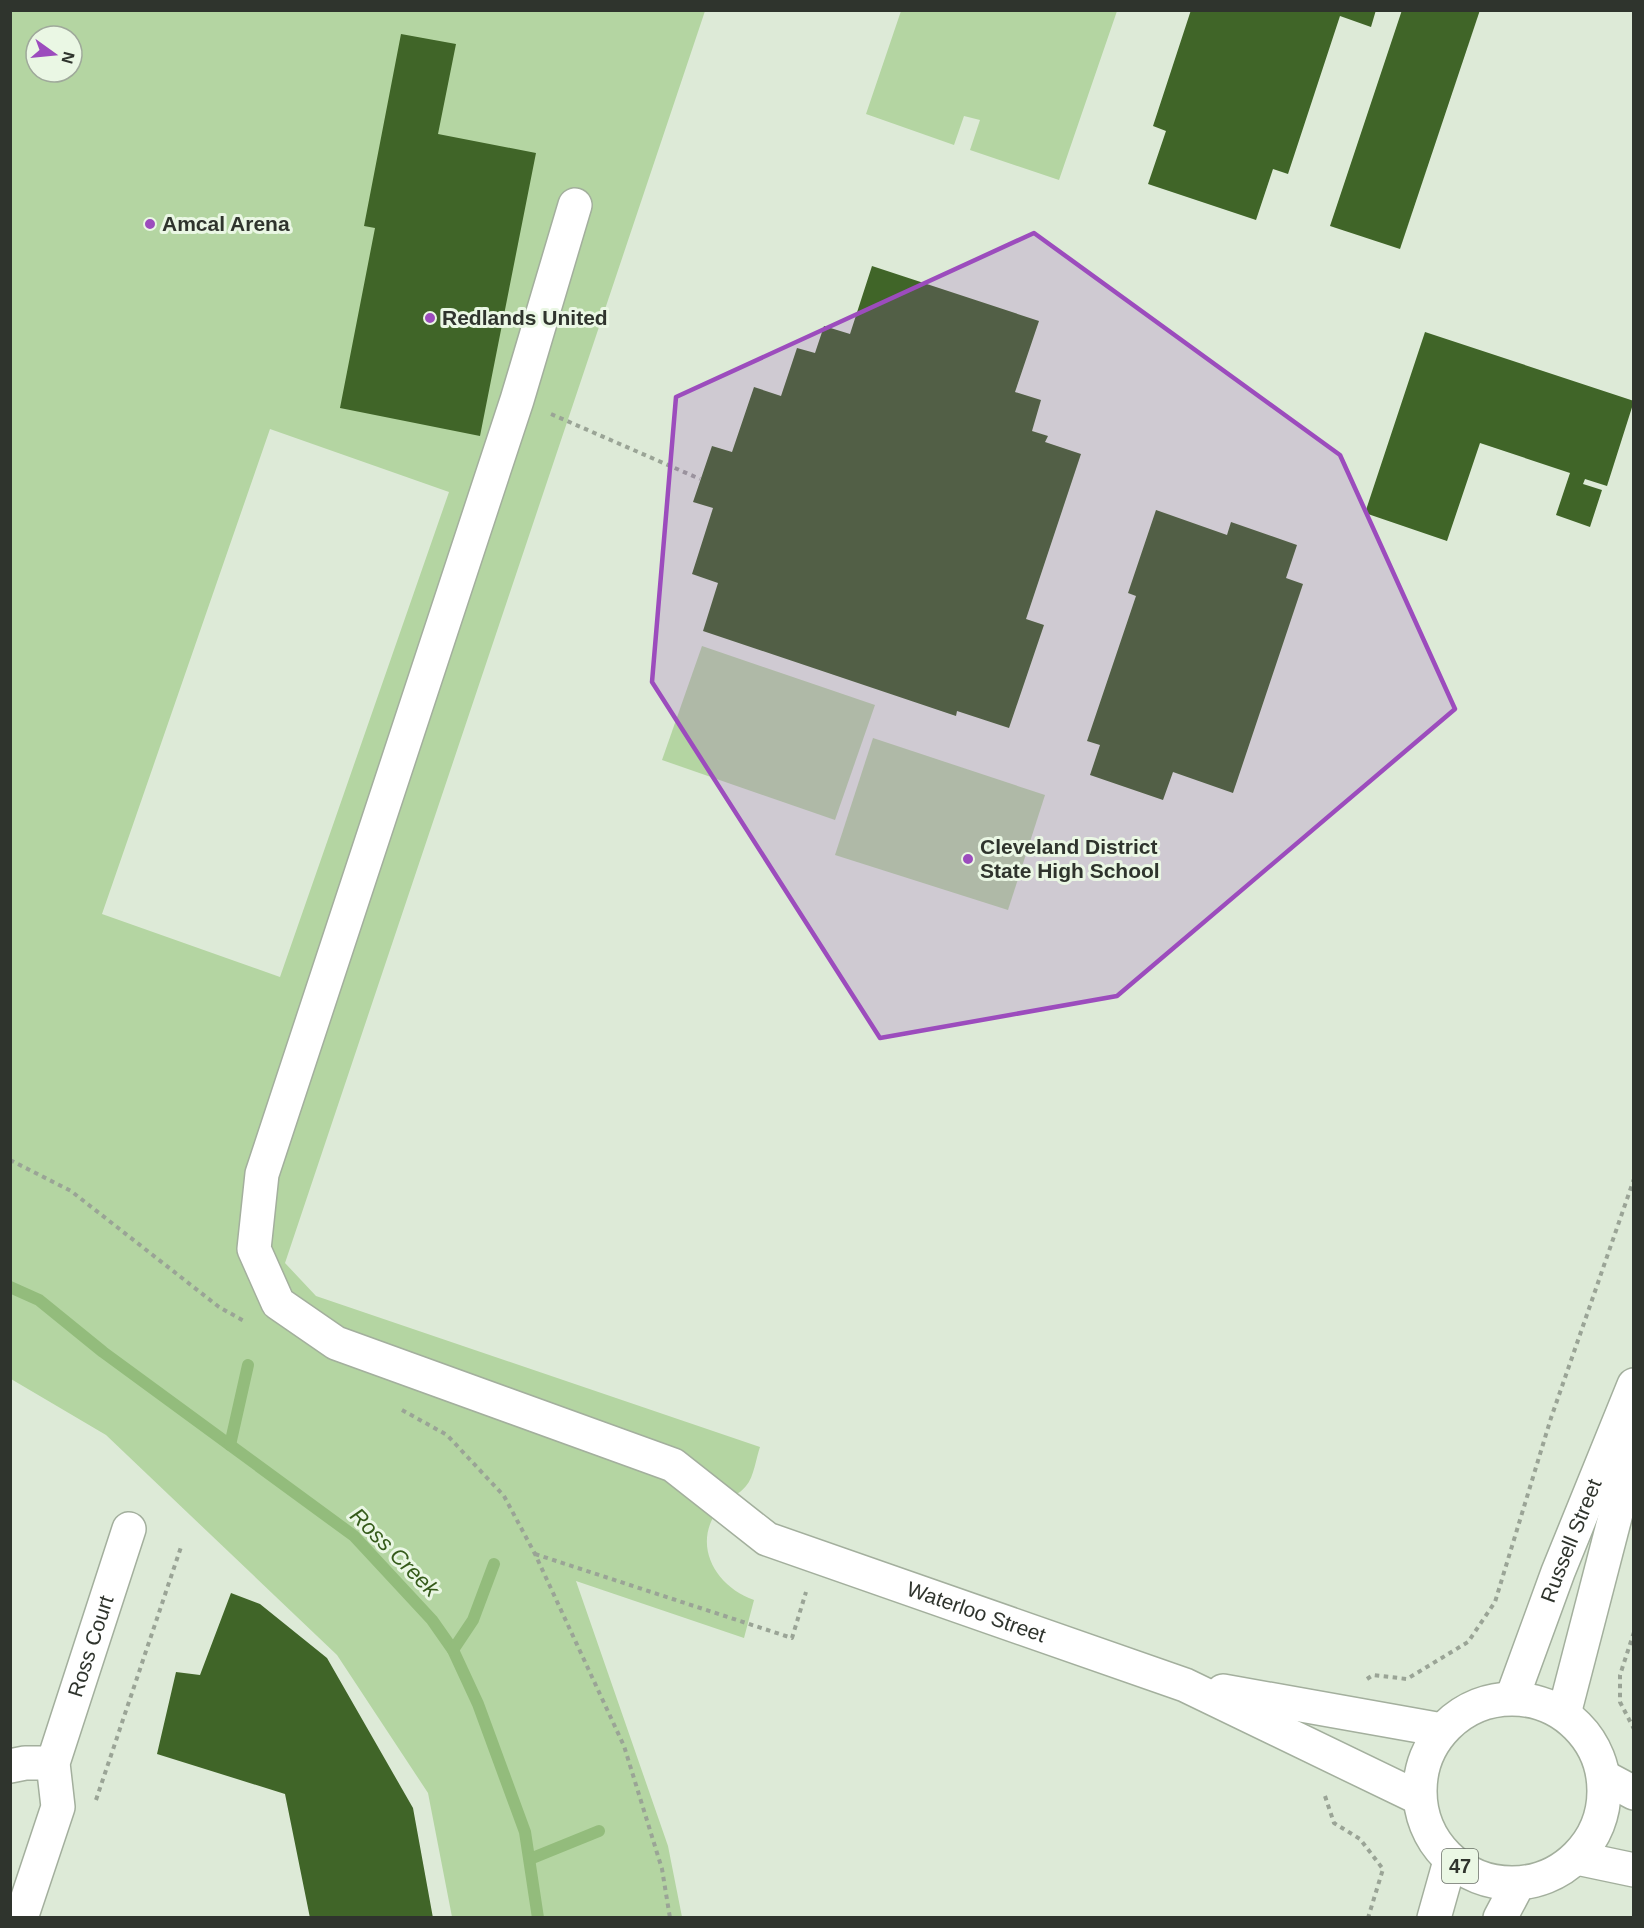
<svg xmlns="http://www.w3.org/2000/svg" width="1644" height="1928" font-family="Helvetica,sans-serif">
  <rect width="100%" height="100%" fill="#ddead7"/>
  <g fill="#b4d5a2" fill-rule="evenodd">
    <path d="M10,11H705L285,1263L316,1296L760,1447C756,1458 754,1477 746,1486C740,1494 728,1498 721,1506C690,1542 714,1586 754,1600L744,1638L576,1581L668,1846L682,1917H452L428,1793L337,1655L106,1435L11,1379ZM36,36H72V72H36ZM270,429L449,492L280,977L102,914Z"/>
    <polygon points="901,11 1117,11 1059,180 970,150 980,120 964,116 954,145 866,114"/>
    <polygon points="702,646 875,705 835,820 662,760"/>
    <polygon points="873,738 1045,795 1008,910 835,855"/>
  </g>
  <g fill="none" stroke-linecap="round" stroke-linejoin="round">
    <g stroke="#93bc7c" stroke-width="12">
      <polyline points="10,1287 39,1300 103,1352 354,1536 432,1620 453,1650 478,1704 525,1832 538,1918"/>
      <polyline points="230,1445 248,1365"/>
      <polyline points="453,1650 473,1620 494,1564"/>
      <polyline points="530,1859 599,1831"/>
    </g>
  </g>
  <g fill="#406528">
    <polygon points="1191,10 1376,10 1371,27 1340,16 1288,174 1273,169 1256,220 1148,184 1166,131 1153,126"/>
    <polygon points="1402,10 1480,10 1400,249 1330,226"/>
    <polygon points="401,34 456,44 438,134 536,153 480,436 340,408 375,228 364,226"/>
    <polygon points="872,266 1039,321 1015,392 1041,400 1032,431 1048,436 1045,442 1081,454 1026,619 1044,625 1009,728 957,711 956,716 703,631 718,583 692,574 713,508 693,502 712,446 732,452 754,387 781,396 797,348 815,353 824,326 850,334"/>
    <polygon points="1425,332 1634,401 1607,486 1585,479 1583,484 1602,490 1590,527 1556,515 1570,473 1480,443 1447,541 1365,513"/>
    <polygon points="1156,510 1227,535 1231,522 1297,545 1286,578 1303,584 1233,793 1173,772 1163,800 1090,775 1100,745 1087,741 1136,596 1128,593"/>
    <polygon points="231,1593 260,1604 327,1658 413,1808 433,1918 310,1918 285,1794 157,1754 176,1672 200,1675"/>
  </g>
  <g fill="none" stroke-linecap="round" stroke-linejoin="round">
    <g stroke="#a3af9d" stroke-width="36">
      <g id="minor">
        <path id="s1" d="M575,205L517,400L262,1174L254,1249L278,1303L336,1343L673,1465L767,1539L1185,1685L1419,1798"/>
        <polyline points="1223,1691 1442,1730"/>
        <polyline points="10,1766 25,1763 53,1763"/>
        <path id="s2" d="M21,1918L58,1807L53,1763L129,1529"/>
      </g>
    </g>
    <g stroke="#a3af9d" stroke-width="36">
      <g id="major">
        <path id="s3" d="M1512,1698L1558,1572L1634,1385"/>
        <polyline points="1564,1714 1634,1444"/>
      </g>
    </g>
    <g stroke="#a3af9d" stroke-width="36">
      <g id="highway">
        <circle cx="1512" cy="1791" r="92"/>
        <polyline points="1604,1777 1634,1793"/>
        <polyline points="1577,1858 1634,1870"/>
        <polyline points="1434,1918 1450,1861"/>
        <polyline points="1500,1918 1518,1884"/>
      </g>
    </g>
    <g stroke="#9aa496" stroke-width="4" stroke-dasharray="4.5 4.5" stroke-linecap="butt">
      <polyline points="551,414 700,479"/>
      <polyline points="10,1160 71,1191 219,1307 244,1321"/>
      <polyline points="402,1410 447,1435 504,1496 535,1554 624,1746 662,1869 670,1918"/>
      <polyline points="535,1554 792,1638 806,1592"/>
      <polyline points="1634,1632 1620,1675 1620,1702 1634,1729"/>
      <polyline points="1367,1679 1373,1675 1407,1679 1468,1642 1495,1602 1551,1418 1634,1179"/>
      <polyline points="1325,1796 1334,1823 1360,1839 1383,1869 1368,1918"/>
      <polyline points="96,1800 181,1547"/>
    </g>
    <use href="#minor" stroke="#fff" stroke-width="33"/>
    <use href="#major" stroke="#fff" stroke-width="33"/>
    <use href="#highway" stroke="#fff" stroke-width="33"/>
  </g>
  <path fill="#9c4cbd" fill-opacity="0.2" stroke="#9c4cbd" stroke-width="4.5" stroke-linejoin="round" d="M1034,233L1340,455L1455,709L1117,996L880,1038L652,682L676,397Z"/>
  <g fill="#9c4cbd" stroke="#eaf7e4" stroke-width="2">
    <circle cx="150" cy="224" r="6"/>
    <circle cx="430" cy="318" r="6"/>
    <circle cx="968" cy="859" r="6"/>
  </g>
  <g text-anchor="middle" stroke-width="6" stroke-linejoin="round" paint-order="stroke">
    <rect fill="#eaf7e4" stroke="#676e64" stroke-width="1.5" x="1442" y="1849" width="36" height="34" rx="4.5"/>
    <g font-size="20" font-weight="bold" fill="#2f342d">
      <text x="1460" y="1873">47</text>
    </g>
    <g font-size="21" font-weight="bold" fill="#2f342d" stroke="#eaf7e4" text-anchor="start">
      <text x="162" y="231">Amcal Arena</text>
      <text x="442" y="325">Redlands United</text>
      <text x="980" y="854">Cleveland District<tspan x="980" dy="24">State High School</tspan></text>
    </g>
    <g font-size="21" fill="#2f342d" stroke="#eaf7e4">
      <text dy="7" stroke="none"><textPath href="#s3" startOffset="168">Russell Street</textPath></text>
      <text dy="7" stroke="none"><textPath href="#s1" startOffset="1923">Waterloo Street</textPath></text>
      <text dy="7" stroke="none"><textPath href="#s2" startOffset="284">Ross Court</textPath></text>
    </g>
    <g font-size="22" font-style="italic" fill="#355b1a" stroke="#eaf7e4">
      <text transform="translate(395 1552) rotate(45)" y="8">Ross Creek</text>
    </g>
  </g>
  <rect width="1644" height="1928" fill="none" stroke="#2f342d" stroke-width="24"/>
  <g transform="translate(54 54) rotate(105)"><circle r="28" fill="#eaf7e4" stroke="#9fa99b" stroke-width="1.5"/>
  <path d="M0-4.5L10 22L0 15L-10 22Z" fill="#9c4cbd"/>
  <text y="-9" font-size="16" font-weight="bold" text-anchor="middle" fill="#2f342d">N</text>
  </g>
</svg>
